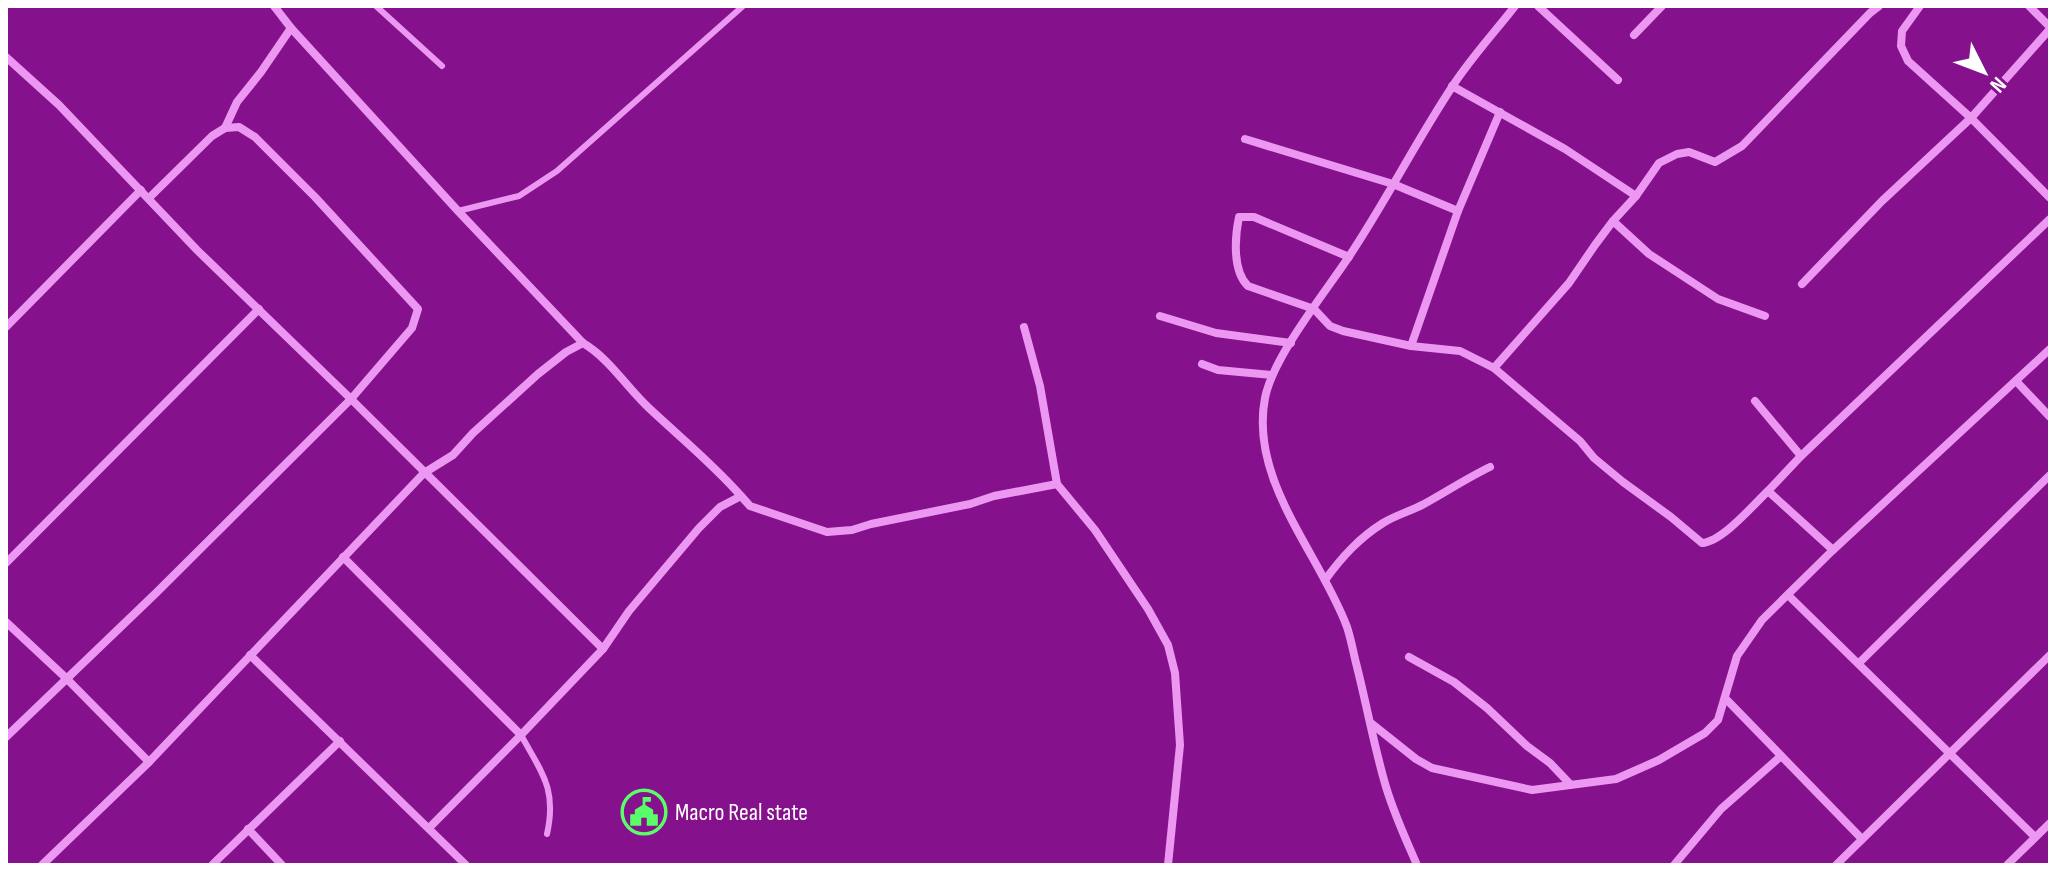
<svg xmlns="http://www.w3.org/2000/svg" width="2056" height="871" font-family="'Sofia Sans Condensed',sans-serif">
  <rect width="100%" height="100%" fill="#85118c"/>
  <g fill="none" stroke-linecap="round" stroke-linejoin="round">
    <g stroke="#ec98f2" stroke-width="6">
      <polyline points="376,6 442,66"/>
      <polyline points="458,211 519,196 557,171 743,6"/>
      <path d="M521,735C542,773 557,789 547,834"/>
    </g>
    <g stroke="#ec98f2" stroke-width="8">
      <polyline points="1538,6 1618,80"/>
      <polyline points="1920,6 1902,31 1901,46 1908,61 1971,118 2050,198"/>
      <polyline points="2029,6 2050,27"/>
      <path d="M291,28L458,211L583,343C610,359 627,388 650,409C681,438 714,465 741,496"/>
      <polyline points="1634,35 1662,6"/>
      <polyline points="6,57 59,105 197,250 351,399 603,649"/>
      <polyline points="1452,86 1565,149 1636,196"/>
      <polyline points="225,128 237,102 261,72 291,28 274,6"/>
      <polyline points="1245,139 1393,184 1458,211"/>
      <polyline points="1613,221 1649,254 1718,299 1765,316"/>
      <path d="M1349,257L1254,217H1239C1235,236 1232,271 1248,286L1314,309L1330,326L1343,331L1411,346L1460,351L1494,368L1580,441L1594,458L1623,482L1671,517L1702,543C1722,542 1753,505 1768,491"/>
      <polyline points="1802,284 1882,201 1971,118 2050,29"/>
      <polyline points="1160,316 1216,333 1291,343"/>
      <polyline points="6,327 141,190"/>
      <polyline points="1024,327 1040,386 1057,484 1095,530 1148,609 1168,645 1175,673 1180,745 1168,865"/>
      <polyline points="1411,346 1458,211 1500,112"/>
      <polyline points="1202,364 1218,370 1272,375"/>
      <polyline points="1494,368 1569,283 1595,245 1613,221 1636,196 1659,163 1677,154 1689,152 1715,162 1742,146 1870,13 1879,6"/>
      <polyline points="2016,381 2050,417"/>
      <polyline points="1755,401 1801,456"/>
      <polyline points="1833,550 1768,491 1801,456 2050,219"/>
      <polyline points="343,557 521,735"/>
      <polyline points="6,563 259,309"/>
      <path d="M1325,580C1342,557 1359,538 1383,523C1396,515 1411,511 1424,504C1446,492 1467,478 1490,467"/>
      <polyline points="1788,595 2035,837"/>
      <polyline points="6,622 66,678 149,762"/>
      <polyline points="250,655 466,865"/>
      <polyline points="1409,657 1454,682 1487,708 1527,746 1550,763 1570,784"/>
      <polyline points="1859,663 2050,475"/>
      <polyline points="1725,698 1862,839"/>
      <polyline points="1372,724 1416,759 1432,768 1532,790 1616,779 1659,760 1705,733 1718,720 1737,656 1762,620 1833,550 2050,349"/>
      <polyline points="6,737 156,593 351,399 412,328 418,309 315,197 255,137 239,127 225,128 212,136 149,198"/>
      <polyline points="429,828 521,735 603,649 629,611 699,528 720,507 741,496 750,506 827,532 852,530 871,524 970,504 994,496 1057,484"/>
      <polyline points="248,829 282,865"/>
      <polyline points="42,865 149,762 424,473 453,455 473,433 538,374 566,352 583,343"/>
      <polyline points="212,865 340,741"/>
      <path d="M1417,865C1405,837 1392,810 1384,780C1373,741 1366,702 1356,663C1353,651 1351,639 1347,627C1320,554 1249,481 1265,398C1273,357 1324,294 1348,258C1385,203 1415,143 1452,87C1470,59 1494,33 1515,6"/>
      <polyline points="1674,865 1721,809 1781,756"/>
      <polyline points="1836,865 2050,655"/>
      <polyline points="2007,865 2050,823"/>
    </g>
  </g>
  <defs>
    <g id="civic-ring" transform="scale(2.3)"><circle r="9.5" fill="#85118c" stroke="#59ff68" stroke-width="1.5"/><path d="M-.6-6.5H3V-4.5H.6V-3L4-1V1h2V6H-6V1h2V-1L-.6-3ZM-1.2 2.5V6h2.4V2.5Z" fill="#59ff68"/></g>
  </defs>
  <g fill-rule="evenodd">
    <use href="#civic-ring" x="644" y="812"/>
  </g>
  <g text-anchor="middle" stroke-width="6" stroke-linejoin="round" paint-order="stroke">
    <g font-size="24" fill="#fff" stroke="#85118c" text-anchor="start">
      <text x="675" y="820">Macro Real state</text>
    </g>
  </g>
  <rect width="2056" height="871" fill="none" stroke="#ffffff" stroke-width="16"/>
  <g transform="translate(1984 72) rotate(132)" stroke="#85118c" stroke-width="6" paint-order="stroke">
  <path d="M0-6L14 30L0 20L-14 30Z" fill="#ffffff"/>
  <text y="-12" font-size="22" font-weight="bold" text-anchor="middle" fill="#ffffff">N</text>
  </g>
</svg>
